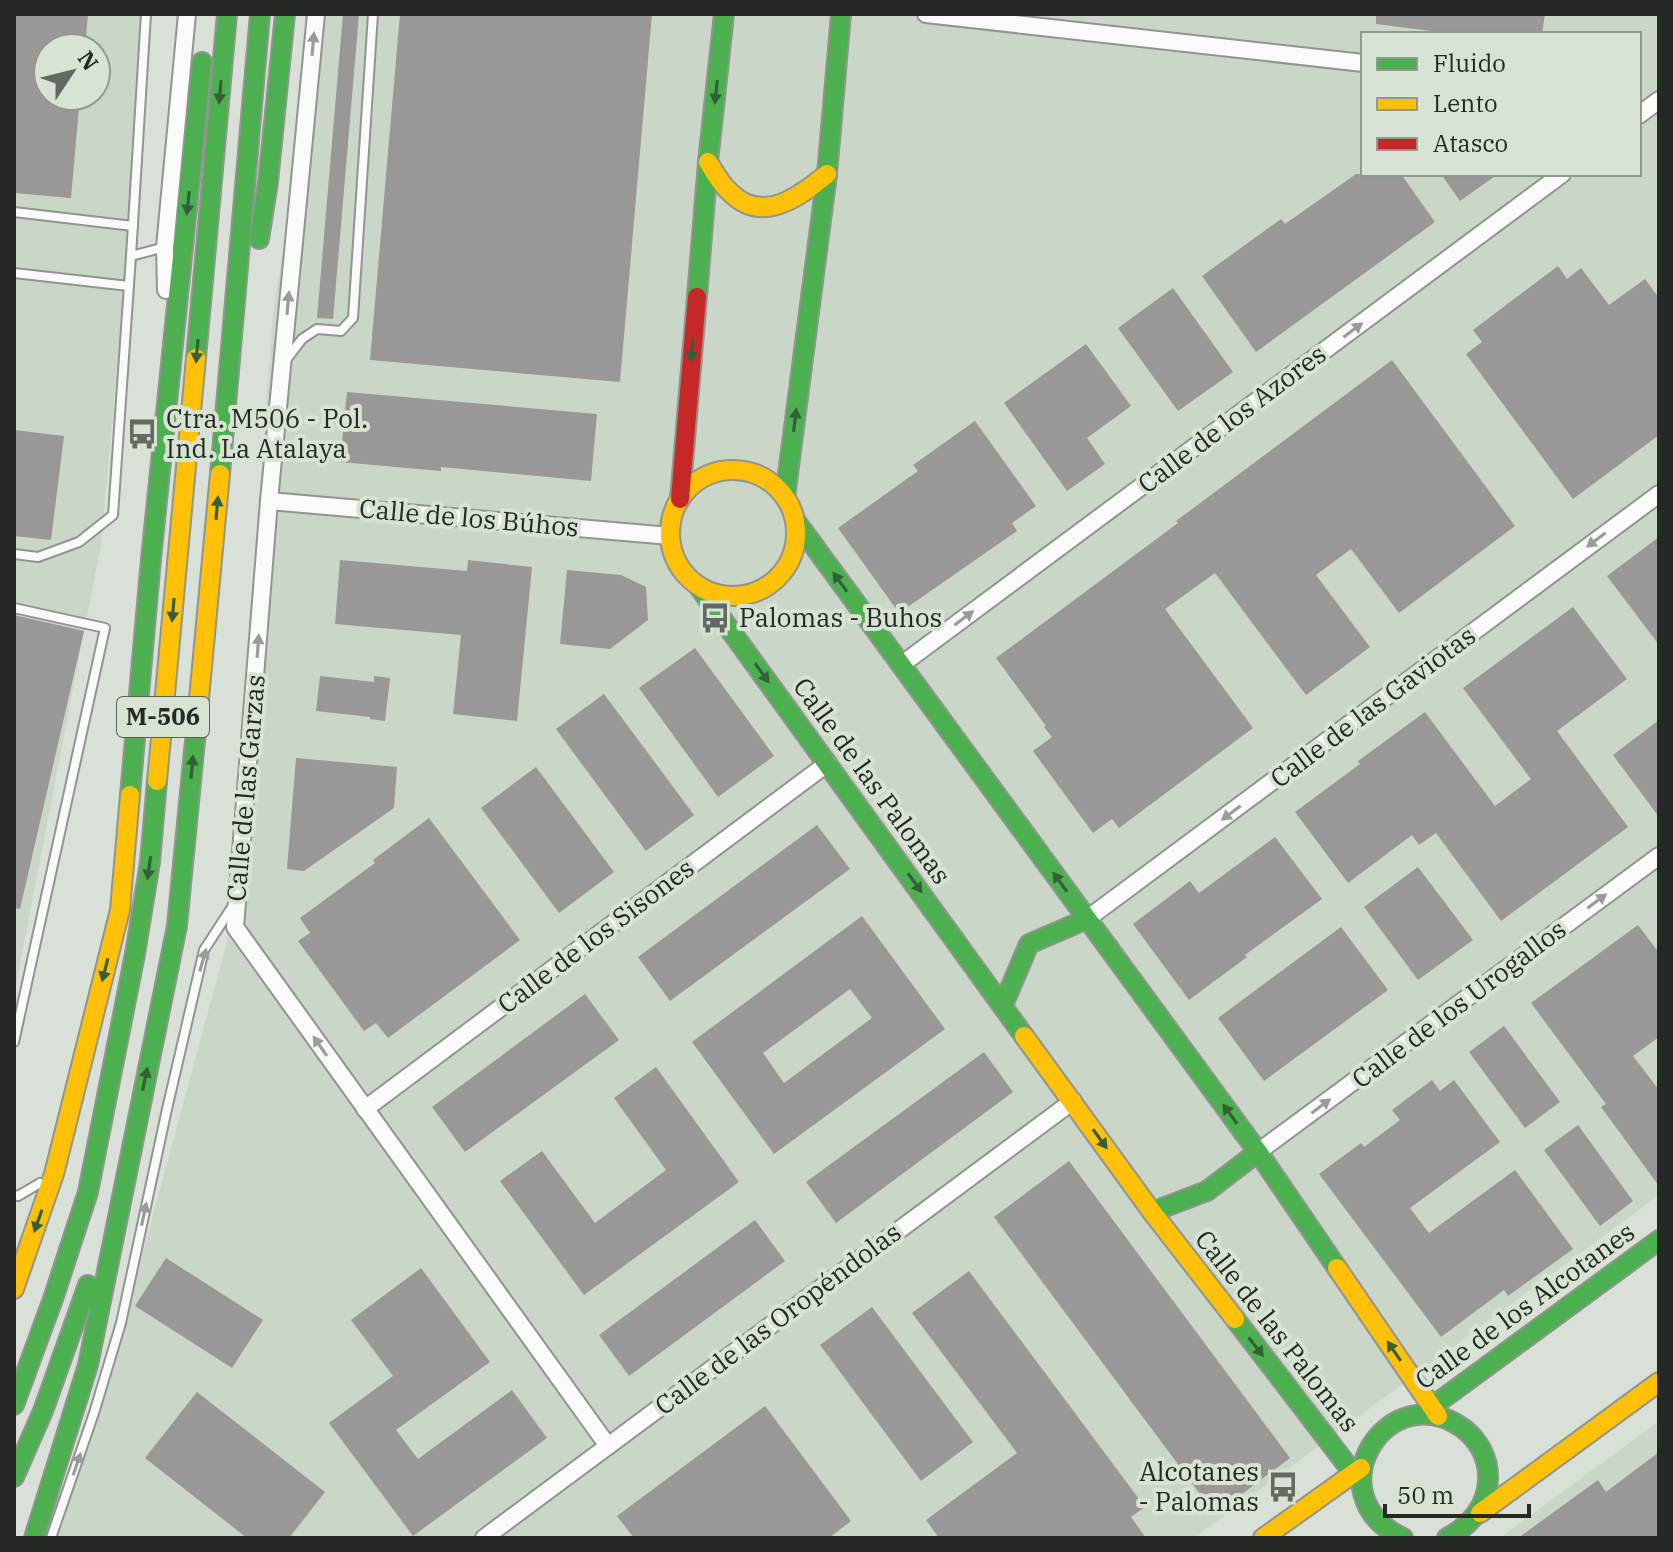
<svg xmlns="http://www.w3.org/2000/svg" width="1673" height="1552" font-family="'IBM Plex Serif',serif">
  <rect width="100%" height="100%" fill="#d9e0d8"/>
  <g fill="#cad6c7" fill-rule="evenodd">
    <path d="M14,14H149L101,544L14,995ZM48,48H96V96H48Z"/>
    <path d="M320,14H1659V1195L1194,1538H57L112,1366L227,942L273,315ZM1363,34H1639V174H1363Z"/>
    <polygon points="1659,1421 1659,1538 1500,1538"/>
  </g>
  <g fill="#999896" fill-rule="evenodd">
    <polygon points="14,14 88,14 85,48 48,48 48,96 80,96 71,198 14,193"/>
    <polygon points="343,14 359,14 333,319 317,318"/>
    <polygon points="400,14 652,14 620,382 370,360"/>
    <polygon points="1376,14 1545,14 1542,34 1455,34 1376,24"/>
    <polygon points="1356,174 1401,174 1435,222 1256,352 1202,276 1281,219 1285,224"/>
    <polygon points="1441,174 1498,174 1460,201"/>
    <polygon points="1558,266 1567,279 1581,268 1609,305 1645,279 1659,298 1659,435 1573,499 1466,354 1482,342 1473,330"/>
    <polygon points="1173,288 1233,372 1178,411 1118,328"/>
    <polygon points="1086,344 1131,406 1087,438 1105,464 1067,491 1004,403"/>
    <polygon points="1392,360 1515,526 1399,613 1351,549 1316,575 1370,647 1306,695 1215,573 1165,609 1253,728 1119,828 1112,819 1093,833 1033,751 1052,737 1044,727 1046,726 996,658 1178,523 1176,521"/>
    <polygon points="347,392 597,414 591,481 441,467 441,471 340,462"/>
    <polygon points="975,421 1036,506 1012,523 1017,531 899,613 838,528 918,471 913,465"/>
    <polygon points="14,430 64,436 51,540 14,536"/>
    <polygon points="1659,537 1659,645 1607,576"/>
    <polygon points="340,560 467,571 468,560 532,567 517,721 453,714 461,635 335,624"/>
    <polygon points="567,570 621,575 646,587 648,620 610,649 560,644"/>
    <polygon points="1573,607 1627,679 1557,731 1628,827 1501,921 1436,833 1419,845 1412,835 1348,883 1295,812 1360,764 1358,761 1425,712 1495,806 1531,779 1463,688"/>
    <polygon points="14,615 84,631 20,909 14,908"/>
    <polygon points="695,648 774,756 718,797 639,688"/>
    <polygon points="320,676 374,682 374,676 390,678 385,721 370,719 370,717 316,711"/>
    <polygon points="604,694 694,815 646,851 556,729"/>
    <polygon points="1659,720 1659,817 1613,755"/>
    <polygon points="296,758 397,767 394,808 304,871 287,869"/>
    <polygon points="536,767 614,872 559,913 481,808"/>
    <polygon points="429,818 520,940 388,1038 376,1023 364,1031 298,941 310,933 300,918 375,863 373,860"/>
    <polygon points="817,825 850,869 670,1001 638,957"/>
    <polygon points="1275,837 1322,899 1245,955 1247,957 1189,1000 1133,924 1190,881 1199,893"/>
    <polygon points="1418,867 1473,940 1418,980 1364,907"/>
    <path d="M862,916L945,1029L774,1154L692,1042ZM850,989L872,1018L784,1083L763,1053Z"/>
    <polygon points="1638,925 1659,953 1659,1037 1633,1056 1659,1090 1659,1186 1601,1107 1606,1104 1531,1003"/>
    <polygon points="1341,927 1388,990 1264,1081 1218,1018"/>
    <polygon points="585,994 619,1040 465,1152 432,1107"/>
    <polygon points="1504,1026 1560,1102 1525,1128 1469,1052"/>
    <polygon points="984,1052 1013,1092 836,1223 806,1182"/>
    <polygon points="656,1067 739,1182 584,1295 500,1181 542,1151 595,1223 666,1170 614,1098"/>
    <polygon points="1432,1080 1440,1091 1454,1080 1500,1142 1410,1208 1429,1233 1515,1170 1573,1249 1508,1296 1504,1290 1441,1337 1319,1174 1361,1143 1364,1147 1400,1120 1392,1110"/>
    <polygon points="1578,1125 1633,1201 1600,1226 1544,1150"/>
    <polygon points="1069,1161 1290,1458 1215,1514 994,1217"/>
    <polygon points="755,1220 785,1261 629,1376 599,1335"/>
    <polygon points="166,1258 263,1320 232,1368 135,1306"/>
    <polygon points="421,1268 490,1362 396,1430 418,1459 512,1390 547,1438 413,1536 329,1423 393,1376 351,1320"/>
    <polygon points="969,1271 1145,1507 1131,1517 1146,1538 939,1538 926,1520 1017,1453 912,1313"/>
    <polygon points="872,1307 973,1442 921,1481 820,1345"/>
    <polygon points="197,1392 325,1492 289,1538 247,1538 145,1458"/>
    <polygon points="765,1406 851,1521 829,1538 634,1538 617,1516"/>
    <polygon points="1659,1452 1659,1538 1518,1538 1598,1480 1606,1492"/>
  </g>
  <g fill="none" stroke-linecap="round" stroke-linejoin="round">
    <g stroke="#90958f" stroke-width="12">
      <g id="lane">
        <polyline points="14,212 133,226"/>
        <polyline points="131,256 146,14"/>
        <polyline points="14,273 129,286"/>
        <polyline points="286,360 302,339 317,329 341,331 353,318 373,14"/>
        <polyline points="14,554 38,557 79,542 113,515 131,256 165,247"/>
        <polyline points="14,608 105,628 14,1042"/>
        <polyline points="14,1195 18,1196 40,1183"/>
        <polyline points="51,1538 94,1413 121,1323 167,1109 204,950 234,904"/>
      </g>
    </g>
    <g stroke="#90958f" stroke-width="20">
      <g id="street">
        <polyline points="316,14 269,501 235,927 608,1446"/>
        <polyline points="926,14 1363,63"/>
        <polyline points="1639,115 1659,100"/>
        <polyline points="166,290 165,247 187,14"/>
        <polyline points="269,501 670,536"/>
        <polyline points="901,665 1562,174"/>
        <polyline points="1087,919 1659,494"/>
        <polyline points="365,1109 828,763"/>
        <polyline points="1258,1152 1659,856"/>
        <polyline points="484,1538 1073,1101"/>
      </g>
    </g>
    <g stroke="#90958f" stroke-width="22">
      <g id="fast">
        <polyline points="259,239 268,182 285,14"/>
        <polyline points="697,297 708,162 724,14"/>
        <polyline points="196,358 227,14"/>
        <polyline points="220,474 260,14"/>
        <polyline points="785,497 827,174 841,14"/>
        <polyline points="795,520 1258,1152 1337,1268"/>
        <polyline points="699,587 1024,1036"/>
        <polyline points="130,795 151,559 202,62"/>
        <polyline points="1003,1005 1029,944 1087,919"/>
        <polyline points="1152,1212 1207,1191 1258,1152"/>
        <polyline points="1235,1319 1360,1482"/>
        <polyline points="14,1405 53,1299 88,1192 135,954 150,862 157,781"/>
        <polyline points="1422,1414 1659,1240"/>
        <polyline points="14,1477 43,1411 88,1285"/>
        <polyline points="34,1538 88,1365 177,926 197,720"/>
        <path d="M1403,1538C1312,1495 1388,1373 1464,1429C1478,1440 1488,1457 1488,1476C1489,1504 1471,1525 1447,1538"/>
      </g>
    </g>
    <g stroke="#90958f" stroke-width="22">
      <g id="slow">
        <path d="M708,162C715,173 721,185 731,193C763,225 800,196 827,174"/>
        <circle cx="733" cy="533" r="63"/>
        <polyline points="197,720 220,474"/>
        <polyline points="157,781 196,358"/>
        <polyline points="1024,1036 1152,1212 1235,1319"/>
        <polyline points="1337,1268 1438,1416"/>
        <polyline points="14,1289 54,1174 120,910 130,795"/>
        <polyline points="1480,1513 1659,1382"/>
        <polyline points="1263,1538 1361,1468"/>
      </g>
    </g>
    <g stroke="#90958f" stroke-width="22">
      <polyline id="jam" points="680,499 697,297"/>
    </g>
    <use href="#lane" stroke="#f9faf9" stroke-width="8"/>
    <use href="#street" stroke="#f9faf9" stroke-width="16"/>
    <use href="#fast" stroke="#4caf50" stroke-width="18"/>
    <use href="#slow" stroke="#ffc107" stroke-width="18"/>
    <use href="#jam" stroke="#c62828" stroke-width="18"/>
  </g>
  <defs><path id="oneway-solid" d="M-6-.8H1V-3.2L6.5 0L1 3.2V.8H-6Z" transform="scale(2)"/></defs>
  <g fill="#9a9c99">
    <use href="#oneway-solid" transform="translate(313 44) rotate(-85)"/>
    <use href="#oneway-solid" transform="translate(288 303) rotate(-85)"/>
    <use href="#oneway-solid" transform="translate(1353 330) rotate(-37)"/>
    <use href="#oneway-solid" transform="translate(1596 540) rotate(143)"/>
    <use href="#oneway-solid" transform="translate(964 618) rotate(-37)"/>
    <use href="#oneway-solid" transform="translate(258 646) rotate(-86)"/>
    <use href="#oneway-solid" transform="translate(1231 813) rotate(143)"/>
    <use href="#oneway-solid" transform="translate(1597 901) rotate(-37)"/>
    <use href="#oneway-solid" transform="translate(203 960) rotate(-74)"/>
    <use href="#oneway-solid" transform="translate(320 1046) rotate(-125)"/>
    <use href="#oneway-solid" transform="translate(1321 1106) rotate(-37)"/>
    <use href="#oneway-solid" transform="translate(144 1214) rotate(-78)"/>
    <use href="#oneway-solid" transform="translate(77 1464) rotate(-71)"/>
  </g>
  <g fill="#355f36">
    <use href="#oneway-solid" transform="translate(220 92) rotate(95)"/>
    <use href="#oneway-solid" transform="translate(716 92) rotate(96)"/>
    <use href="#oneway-solid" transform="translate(188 203) rotate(96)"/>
    <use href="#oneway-solid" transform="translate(692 350) rotate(95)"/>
    <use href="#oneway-solid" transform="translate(197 351) rotate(95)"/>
    <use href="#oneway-solid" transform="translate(795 420) rotate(-83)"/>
    <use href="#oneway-solid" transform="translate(217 508) rotate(-85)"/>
    <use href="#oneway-solid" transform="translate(840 582) rotate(-126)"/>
    <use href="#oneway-solid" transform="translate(173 610) rotate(95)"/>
    <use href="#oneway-solid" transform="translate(762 673) rotate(54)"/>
    <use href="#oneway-solid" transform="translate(192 767) rotate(-85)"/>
    <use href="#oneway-solid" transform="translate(149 868) rotate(98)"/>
    <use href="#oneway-solid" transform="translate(1060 882) rotate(-126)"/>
    <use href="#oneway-solid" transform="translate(915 883) rotate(54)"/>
    <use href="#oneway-solid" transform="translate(105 970) rotate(104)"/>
    <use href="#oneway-solid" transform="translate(145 1079) rotate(-78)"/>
    <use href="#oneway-solid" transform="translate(1230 1114) rotate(-126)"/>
    <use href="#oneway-solid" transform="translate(1100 1139) rotate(54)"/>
    <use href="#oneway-solid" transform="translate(38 1221) rotate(109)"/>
    <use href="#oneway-solid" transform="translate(1256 1347) rotate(52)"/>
    <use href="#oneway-solid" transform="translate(1394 1351) rotate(-124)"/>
  </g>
  <defs>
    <g id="bus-bare" transform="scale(2.4)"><path d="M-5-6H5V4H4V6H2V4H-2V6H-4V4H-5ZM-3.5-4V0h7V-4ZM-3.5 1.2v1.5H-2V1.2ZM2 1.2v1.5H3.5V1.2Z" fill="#646963" stroke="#d8e3d4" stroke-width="2.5" paint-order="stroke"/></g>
  </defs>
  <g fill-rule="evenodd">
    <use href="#bus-bare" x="142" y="434"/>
    <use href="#bus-bare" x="715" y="618"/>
    <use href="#bus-bare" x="1283" y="1487"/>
  </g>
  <g text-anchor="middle" stroke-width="8" stroke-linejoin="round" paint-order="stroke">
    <rect fill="#d8e3d4" stroke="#5b6159" stroke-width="2" x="117" y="697" width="92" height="40" rx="6"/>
    <g font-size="24" font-weight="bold" fill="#252924">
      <text x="163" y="725">M-506</text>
    </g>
    <g font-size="26" fill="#252924" stroke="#d8e3d4" text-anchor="start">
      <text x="166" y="428">Ctra. M506 - Pol.<tspan x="166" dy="30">Ind. La Atalaya</tspan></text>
      <text x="739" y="627">Palomas - Buhos</text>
      <text x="1259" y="1481" text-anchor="end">Alcotanes<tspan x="1259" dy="30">- Palomas</tspan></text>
    </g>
    <g font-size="26" fill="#252924" stroke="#d8e3d4">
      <text transform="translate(1232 419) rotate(-37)" y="9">Calle de los Azores</text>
      <text transform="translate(469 518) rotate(5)" y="9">Calle de los Búhos</text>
      <text transform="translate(1373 707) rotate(-37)" y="9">Calle de las Gaviotas</text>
      <text transform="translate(872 781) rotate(54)" y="9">Calle de las Palomas</text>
      <text transform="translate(246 788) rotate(-85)" y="9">Calle de las Garzas</text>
      <text transform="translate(596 936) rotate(-37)" y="9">Calle de los Sisones</text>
      <text transform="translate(1459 1004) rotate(-37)" y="9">Calle de los Urogallos</text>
      <text transform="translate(1525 1306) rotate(-36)" y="9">Calle de los Alcotanes</text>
      <text transform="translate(778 1319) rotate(-37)" y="9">Calle de las Oropéndolas</text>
      <text transform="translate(1277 1331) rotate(52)" y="9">Calle de las Palomas</text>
    </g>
  </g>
  <rect width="1673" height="1552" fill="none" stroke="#252924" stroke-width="32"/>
  <rect x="1361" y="32" width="280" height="144" fill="#d8e3d4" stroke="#90998e" stroke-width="2"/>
  <rect x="1377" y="58" width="40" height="12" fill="#4caf50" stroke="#90998e" stroke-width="2"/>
  <text x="1433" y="72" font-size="24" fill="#252924">Fluido</text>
  <rect x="1377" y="98" width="40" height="12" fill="#ffc107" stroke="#90998e" stroke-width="2"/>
  <text x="1433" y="112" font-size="24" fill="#252924">Lento</text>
  <rect x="1377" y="138" width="40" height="12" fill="#c62828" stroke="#90998e" stroke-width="2"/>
  <text x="1433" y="152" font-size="24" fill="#252924">Atasco</text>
  <g transform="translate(72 72) rotate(55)"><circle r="38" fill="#d8e3d4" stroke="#90998e" stroke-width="2"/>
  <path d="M0-6L14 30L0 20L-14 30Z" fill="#646963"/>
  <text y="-12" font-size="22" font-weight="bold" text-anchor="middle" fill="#252924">N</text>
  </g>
  <path d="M1385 1504v12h144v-12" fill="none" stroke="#252924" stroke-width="4"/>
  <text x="1397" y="1504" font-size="24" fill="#252924" stroke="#d8e3d4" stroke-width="6" paint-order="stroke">50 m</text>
</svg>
